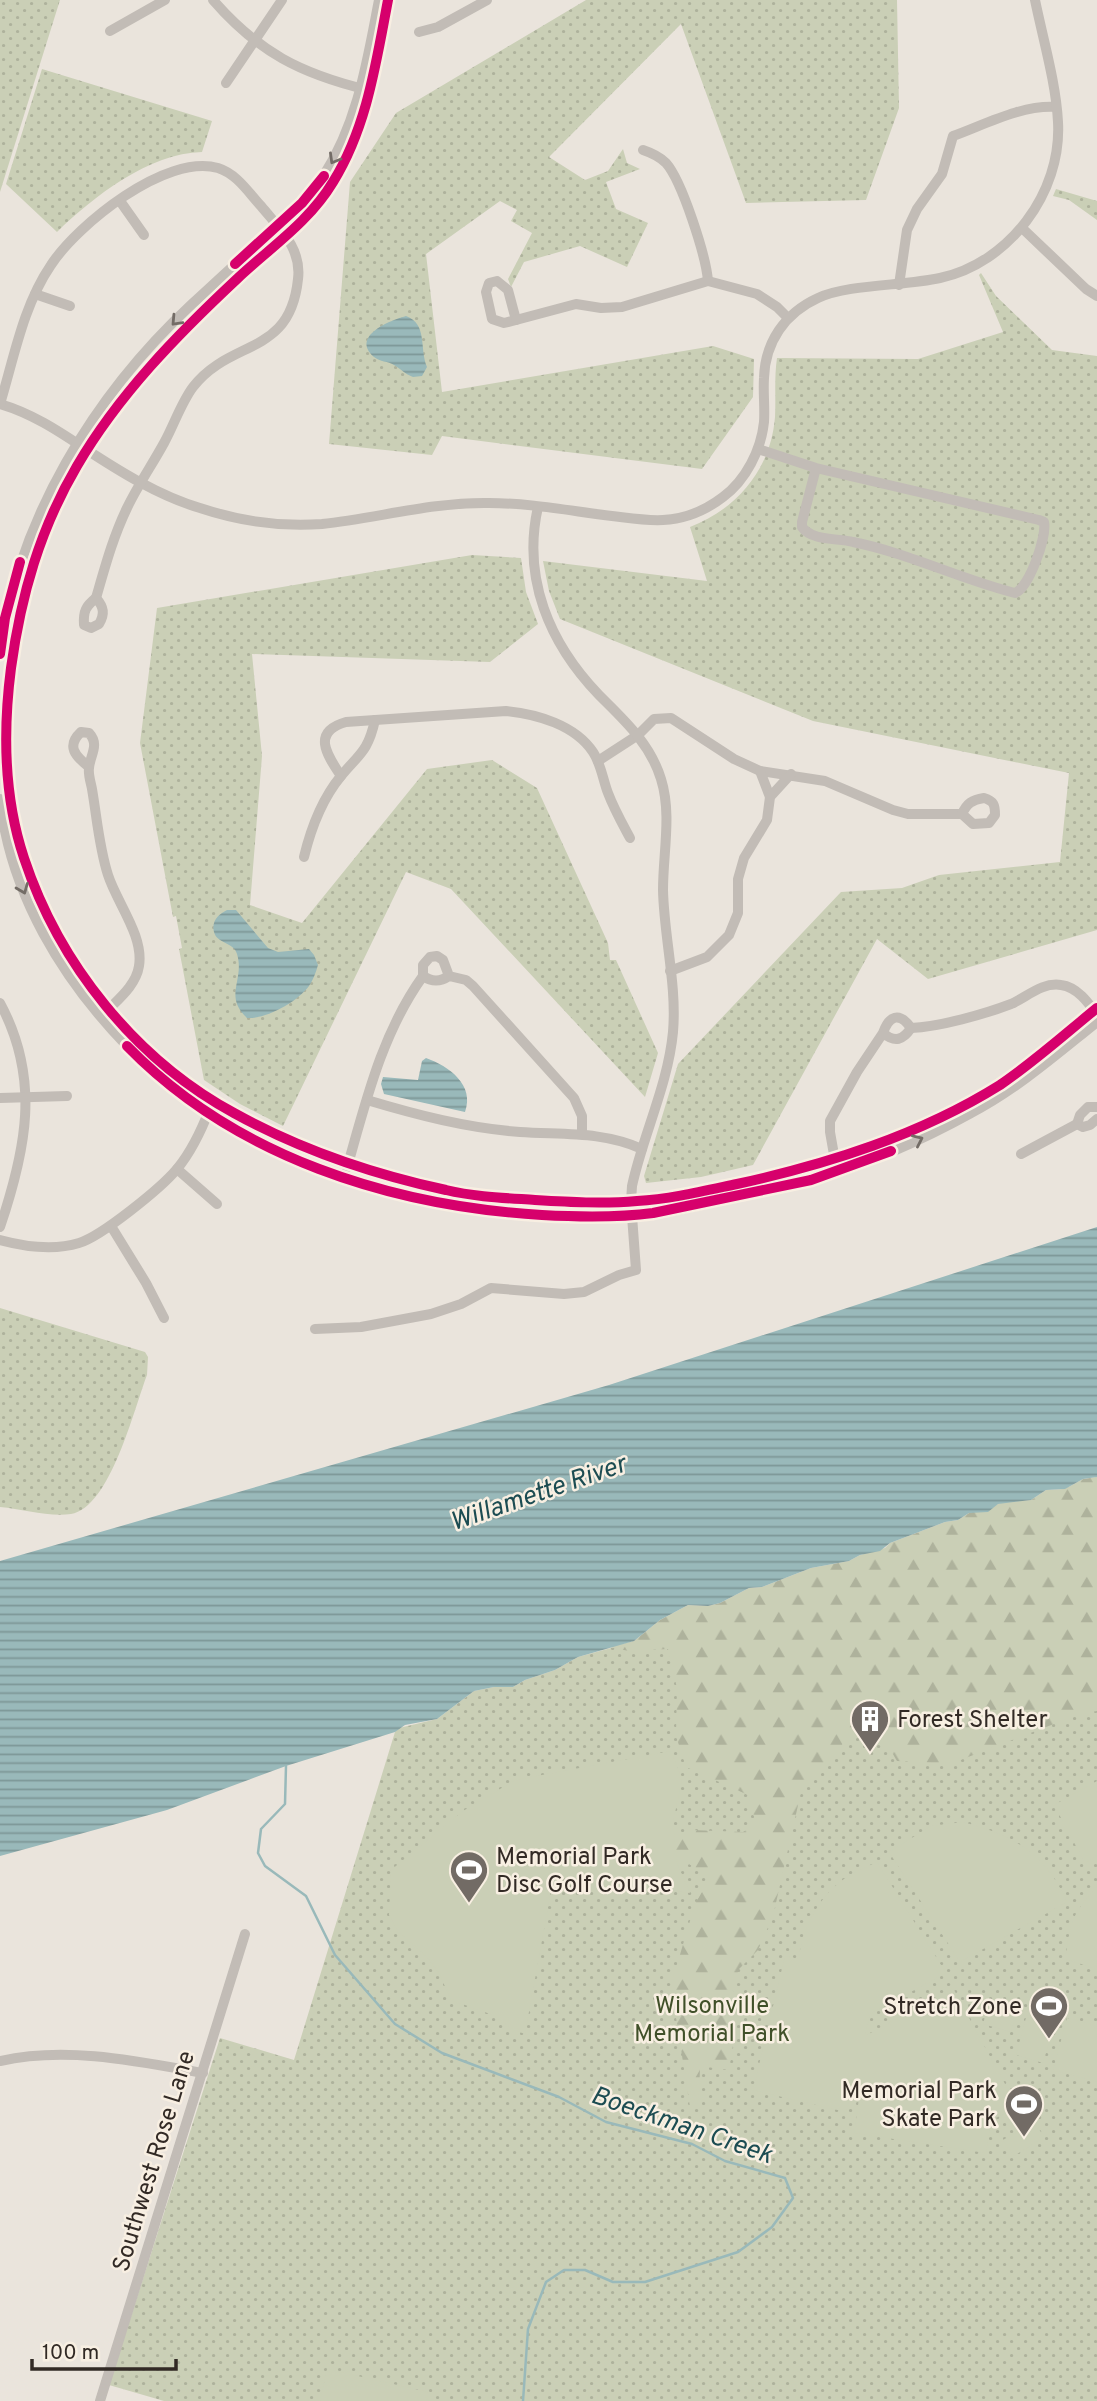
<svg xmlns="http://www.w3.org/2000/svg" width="1097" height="2401" font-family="Overpass,sans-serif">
  <defs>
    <pattern id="grass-dots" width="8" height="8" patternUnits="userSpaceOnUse" patternTransform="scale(1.75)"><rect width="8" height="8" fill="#cacfb6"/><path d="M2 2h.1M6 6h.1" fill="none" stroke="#aeb29c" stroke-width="1.8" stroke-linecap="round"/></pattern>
    <pattern id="forest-firs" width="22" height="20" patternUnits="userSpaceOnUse" patternTransform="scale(1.75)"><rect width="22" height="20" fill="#cacfb6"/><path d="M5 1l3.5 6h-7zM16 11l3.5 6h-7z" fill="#aeb29c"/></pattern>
    <pattern id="water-rules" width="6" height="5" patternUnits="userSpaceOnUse" patternTransform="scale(1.75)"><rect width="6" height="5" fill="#99b9ba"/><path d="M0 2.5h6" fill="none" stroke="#7d9797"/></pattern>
  </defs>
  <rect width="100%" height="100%" fill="#eae4dc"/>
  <g fill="url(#grass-dots)">
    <polygon points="0,0 60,0 0,192"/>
    <polygon points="586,0 897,0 899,108 866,200 746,203 681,24 549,157 585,180 608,171 623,149 627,163 640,169 606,182 616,209 648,223 627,267 580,246 524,262 511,287 508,279 532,233 511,221 517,210 500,201 426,254 442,392 713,346 754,359 753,397 702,469 442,436 432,455 329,444 350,182 396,113"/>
    <path d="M42,69L212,121L202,152C149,153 93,197 57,232L6,184Z"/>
    <polygon points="1056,189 1097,201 1097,220 1069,200 1053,196"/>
    <path d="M981,273L996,296L1052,350L1097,356V930L928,979L877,939L753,1165L701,1177L646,1183L644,1176L678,1064L841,892L902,888L939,875L1060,862L1069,773L813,721L560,619L549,591L543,561L707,581L690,527C737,509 771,469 775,417C776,397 774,378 777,358L918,359L1003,332L979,275Z"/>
    <polygon points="472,555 521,558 526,592 538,624 490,662 252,654 262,756 250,905 302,923 427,769 492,760 537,788 608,943 610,960 616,960 658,1053 645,1097 451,889 406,872 283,1126 240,1104 204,1080 179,949 182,948 176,916 173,917 140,743 157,608"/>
    <path d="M0,1308L145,1352L148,1357L147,1375C134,1409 110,1508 71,1514C48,1517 23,1509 0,1507Z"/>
    <polygon points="1097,1477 1097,2401 164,2401 109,2385 220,2038 294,2060 395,1732 399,1728 437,1719 474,1691 494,1687 513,1687 525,1680 555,1670 578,1657 622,1645"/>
  </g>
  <path fill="url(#forest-firs)" d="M1097,1477V1711L1080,1714L950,1764L897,1761C888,1744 879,1738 860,1732L845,1741L825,1767L801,1792L773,1916L758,1950L739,1969L732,1989L740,2001L729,2070L700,2066L699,2100L690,2107L671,1985L695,1904L710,1878L689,1864L669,1879L615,1855L691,1830L743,1832L756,1824L748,1795L686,1767L676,1736L677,1688L668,1649L629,1651L609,1647L634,1641L660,1620L688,1605L708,1606L720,1603L749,1588L762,1587L811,1568L849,1561L860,1555L885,1548L890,1543L945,1522L958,1520L969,1513L1004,1502L1031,1500L1046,1490L1065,1489L1083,1479Z"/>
  <g fill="#cacfb6">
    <polygon points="671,1751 682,1779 673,1823 677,1863 690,1893 554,1874 525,2034 514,2030 493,2015 451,2000 439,1973 427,1957 398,1931 389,1915 391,1870 463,1811 515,1780"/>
    <polygon points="1097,1781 1097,1856 1085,1863 1054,1805"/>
    <path d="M963,1822C1013,1835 1045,1853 1067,1902L960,1962L889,1852L931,1826Z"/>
    <path d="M877,1862L946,1973L870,2014L865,2036L953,1988L994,2064L999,2065L998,2071L1018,2108L991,2120L986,2153L854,2133L860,2092L853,2086L846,2112L753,2090L785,1956L799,1959C801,1929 821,1893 847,1877C856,1871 867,1867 877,1862Z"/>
    <path d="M1097,1887V1969L1065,1959C1071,1922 1071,1914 1097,1887Z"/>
    <polygon points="990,1999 1018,2007 1011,2032 983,2024"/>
    <polygon points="1028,2010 1056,2018 1043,2063 1016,2055"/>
    <polygon points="1067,2018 1097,2026 1097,2082 1053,2070"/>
    <polygon points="1034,2121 1044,2137 1014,2156 1003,2140"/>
    <polygon points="327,2369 428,2392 426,2401 320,2401"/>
  </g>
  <g fill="url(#water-rules)">
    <path d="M406,316C428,324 419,348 427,367L422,376L413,377C405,374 401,369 394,365C388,361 380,362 374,357C350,336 391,320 406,316Z"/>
    <path d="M227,910H236L268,948L278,952L309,949L314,955L318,965C316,972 313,980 309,986C297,1002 267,1019 247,1018C223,996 245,980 237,954C234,942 217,944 214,932C211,921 219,914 227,910Z"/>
    <path d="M426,1058C449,1066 475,1085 465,1112L384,1094L381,1084L383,1077L418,1080L422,1061Z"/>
    <polygon points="1097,1227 1097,1477 1083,1479 1065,1489 1046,1490 1031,1500 998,1504 988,1512 969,1513 958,1520 945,1522 890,1543 880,1551 860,1555 849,1561 811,1568 762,1587 749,1588 720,1603 708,1606 688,1605 660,1620 634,1641 578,1657 555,1670 525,1680 513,1687 494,1687 474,1691 437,1719 405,1725 395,1732 286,1766 167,1810 0,1856 0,1561 609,1385"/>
  </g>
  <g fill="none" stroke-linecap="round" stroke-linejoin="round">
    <polyline stroke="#99b9ba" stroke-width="2.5" points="286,1766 285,1804 261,1829 258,1853 265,1866 306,1896 335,1955 395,2024 442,2053 559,2097 606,2122 692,2144 725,2161 785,2178 793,2198 772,2227 738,2252 645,2282 613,2282 585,2270 564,2270 546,2282 528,2329 523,2401"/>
    <g stroke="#c2bcb6" stroke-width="10">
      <path d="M213,0C258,52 301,74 368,90"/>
      <path d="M388,0C376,63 367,127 333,182C309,222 271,247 238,278C178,334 119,394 77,466C40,529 21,595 11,668C3,730 4,798 24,858C59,964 136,1060 234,1113C301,1150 372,1174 446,1190C475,1197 506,1198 535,1200C569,1202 603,1204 637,1201C671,1199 704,1191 737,1184C828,1164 920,1135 1000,1085C1034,1062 1065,1034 1097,1008"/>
      <polyline points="110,31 165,0"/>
      <polyline points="419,32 438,27 487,0"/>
      <polyline points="226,83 282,0"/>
      <path d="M643,150C652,153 659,156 666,163C682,181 706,256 708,281"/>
      <polyline points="120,201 144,235"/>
      <polyline points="1022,228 1086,289 1097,296"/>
      <polygon points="497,281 508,290 516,320 504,323 492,319 486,292 489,283"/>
      <path d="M899,285L907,230L917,209L942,174L953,136C986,124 1021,105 1056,107"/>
      <polyline points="35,294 70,306"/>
      <polyline points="516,320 576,304 601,308 622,307 708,281 757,294 777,307 788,318"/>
      <path d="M0,404C31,413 57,430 84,448C119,471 159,496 200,508C239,521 281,527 322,524C378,518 432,502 489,503C530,503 571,511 612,516C629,518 646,521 663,520C685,519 706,510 723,497C746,480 761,450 764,422C765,407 763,393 764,378C765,342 785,313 818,298C848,284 904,286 940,278C1009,263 1062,193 1058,122C1056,83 1043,39 1035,0"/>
      <path d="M0,404C14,358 23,306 51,265C77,225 166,153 218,168C237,174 248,192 261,206C279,228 302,248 298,279C290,357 231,338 193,387C181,403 174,425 164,443C152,465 138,485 127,508C113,537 105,567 96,598"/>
      <path d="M758,449L816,468L1039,520L1044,522C1047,537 1029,588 1015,593C960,579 908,553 853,542C837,538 812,541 802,527V522L816,468"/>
      <path d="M96,598C104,607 105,614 99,624L91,628L84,625C83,611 86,606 96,598Z"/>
      <path d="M0,654C17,521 94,395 192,304C213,285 233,266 254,247C279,224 306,204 324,175C358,122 367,61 379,0"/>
      <polyline points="598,761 638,735 654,719 671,718 734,759 760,771 825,781 893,810 908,814 962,814"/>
      <path d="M89,767C75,756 66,746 81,732L89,733C100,745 90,755 89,768C88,775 91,783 92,789C97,818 99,847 108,875C117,903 144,936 139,966C136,986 117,1000 104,1014"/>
      <polyline points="760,771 770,797"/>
      <path d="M341,776C327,755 311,732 346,722L506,711C537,714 575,725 593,752C601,764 603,780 608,793C614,809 622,823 630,838"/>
      <path d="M984,798C994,801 995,805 995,815L989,823L973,824L962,814C967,803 972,800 984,798Z"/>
      <path d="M0,799C10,894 63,980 128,1047C212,1134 331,1183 449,1206C480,1212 512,1213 543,1215C572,1216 602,1218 631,1216C664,1214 698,1206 731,1198C759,1192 788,1187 816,1179C870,1163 922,1140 971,1113C1017,1089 1057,1054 1097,1022"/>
      <path d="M304,857C311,828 322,799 341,776C359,754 368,752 375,720"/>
      <polyline points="670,971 707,957 729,935 738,913 738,879 744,858 767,820 770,797 791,774"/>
      <path d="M449,976L443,960L437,956L430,957L423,965V976C432,982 440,982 449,976L466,980L473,986L574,1098L582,1116V1134"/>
      <path d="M0,1003C41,1079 26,1150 0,1227"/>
      <path d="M911,1028C939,1027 985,1014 1011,1004C1027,997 1042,982 1061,985C1077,987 1088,1002 1097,1015"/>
      <polyline points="0,1098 67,1096"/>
      <path d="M367,1100C417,1115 467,1128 520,1132C562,1135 602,1131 642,1149"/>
      <polyline points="1097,1107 1088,1107 1080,1115 1077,1124 1083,1127 1090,1125 1097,1119"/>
      <polyline points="1021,1154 1077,1124"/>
      <path d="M836,1166L830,1132V1121L857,1072L883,1033C889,1016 899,1011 911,1028C903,1040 895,1043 883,1033"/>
      <path d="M347,1168C366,1101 382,1033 423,976"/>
      <polyline points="177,1169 217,1204"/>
      <polyline points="111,1226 146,1283 164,1318"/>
      <path d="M0,1240C26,1247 53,1251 79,1243C102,1236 161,1188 177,1169C191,1152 202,1129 210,1108"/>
      <path d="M315,1329L361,1327L431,1314L461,1304L491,1288L564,1294L584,1292L619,1275L636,1270L631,1202L632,1186C643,1135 668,1085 673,1032C677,985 664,937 663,890C663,853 672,814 661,779C650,743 624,720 599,695C549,643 522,578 538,507"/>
      <path d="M0,2061C66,2046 137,2061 203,2073"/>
      <polyline points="100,2401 245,1934"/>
    </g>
    <g stroke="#f8efe2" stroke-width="15">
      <g id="cycleway">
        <path d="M388,0C376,63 367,127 333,182C309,222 271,247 238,278C178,334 119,394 77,466C40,529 21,595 11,668C3,730 4,798 24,858C59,964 136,1060 234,1113C301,1150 372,1174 446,1190C475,1197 506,1198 535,1200C569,1202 603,1204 637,1201C671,1199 704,1191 737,1184C828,1164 920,1135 1000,1085C1034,1062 1065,1034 1097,1008"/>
        <polyline points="235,264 302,203 324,176"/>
        <polyline points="0,654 5,618 20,562"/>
        <path d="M127,1046C235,1157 391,1206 542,1215C579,1217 616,1218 653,1213L811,1180L891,1151"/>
      </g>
    </g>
    <use href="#cycleway" stroke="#d6006c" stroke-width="10"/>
  </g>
  <defs><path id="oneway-chevron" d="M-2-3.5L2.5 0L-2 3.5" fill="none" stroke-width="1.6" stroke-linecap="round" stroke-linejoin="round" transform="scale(1.75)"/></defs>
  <g stroke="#736c66">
    <use href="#oneway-chevron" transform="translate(334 159) rotate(120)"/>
    <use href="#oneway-chevron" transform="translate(176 321) rotate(133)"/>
    <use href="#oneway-chevron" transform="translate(23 889) rotate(68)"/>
    <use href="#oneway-chevron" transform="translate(918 1140) rotate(-25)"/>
  </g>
  <defs>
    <g id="building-pin" transform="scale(2.0125)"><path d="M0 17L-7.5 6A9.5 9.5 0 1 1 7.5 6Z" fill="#726b65" stroke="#f8efe2"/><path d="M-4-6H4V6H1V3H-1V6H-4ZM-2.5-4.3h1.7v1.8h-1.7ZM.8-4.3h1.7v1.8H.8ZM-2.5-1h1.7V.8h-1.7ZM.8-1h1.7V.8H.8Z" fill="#fff"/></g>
    <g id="stadium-pin" transform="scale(2.0125)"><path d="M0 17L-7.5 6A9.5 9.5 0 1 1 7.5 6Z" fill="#726b65" stroke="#f8efe2"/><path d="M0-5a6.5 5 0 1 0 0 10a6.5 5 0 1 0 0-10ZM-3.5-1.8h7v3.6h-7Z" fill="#fff"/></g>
  </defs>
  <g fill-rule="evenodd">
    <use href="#building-pin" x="870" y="1719"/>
    <use href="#stadium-pin" x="469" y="1870"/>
    <use href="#stadium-pin" x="1049" y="2006"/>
    <use href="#stadium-pin" x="1024" y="2104"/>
  </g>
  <g text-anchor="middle" stroke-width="5" stroke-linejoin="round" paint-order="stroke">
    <g font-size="24" fill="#322a25" stroke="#f8efe2" text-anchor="start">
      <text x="897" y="1727">Forest Shelter</text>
      <text x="496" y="1864">Memorial Park<tspan x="496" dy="28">Disc Golf Course</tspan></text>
      <text x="1022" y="2014" text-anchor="end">Stretch Zone</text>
      <text x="997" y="2098" text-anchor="end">Memorial Park<tspan x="997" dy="28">Skate Park</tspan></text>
    </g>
    <g font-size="24" fill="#405029" stroke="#f8efe2">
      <text x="712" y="2013">Wilsonville<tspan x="712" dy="28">Memorial Park</tspan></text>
    </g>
    <g font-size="24" fill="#322a25" stroke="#f8efe2">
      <text transform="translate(153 2161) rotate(-73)" y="8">Southwest Rose Lane</text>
    </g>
    <g font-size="26" font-style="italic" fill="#1c4c52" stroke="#f8efe2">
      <text transform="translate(538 1492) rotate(-19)" y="9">Willamette River</text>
      <text transform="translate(682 2124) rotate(19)" y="9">Boeckman Creek</text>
    </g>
  </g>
  <path d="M32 2359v10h144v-10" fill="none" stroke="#322a25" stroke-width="3.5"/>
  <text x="42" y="2359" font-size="21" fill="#322a25" stroke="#f8efe2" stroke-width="5" paint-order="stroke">100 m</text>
</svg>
